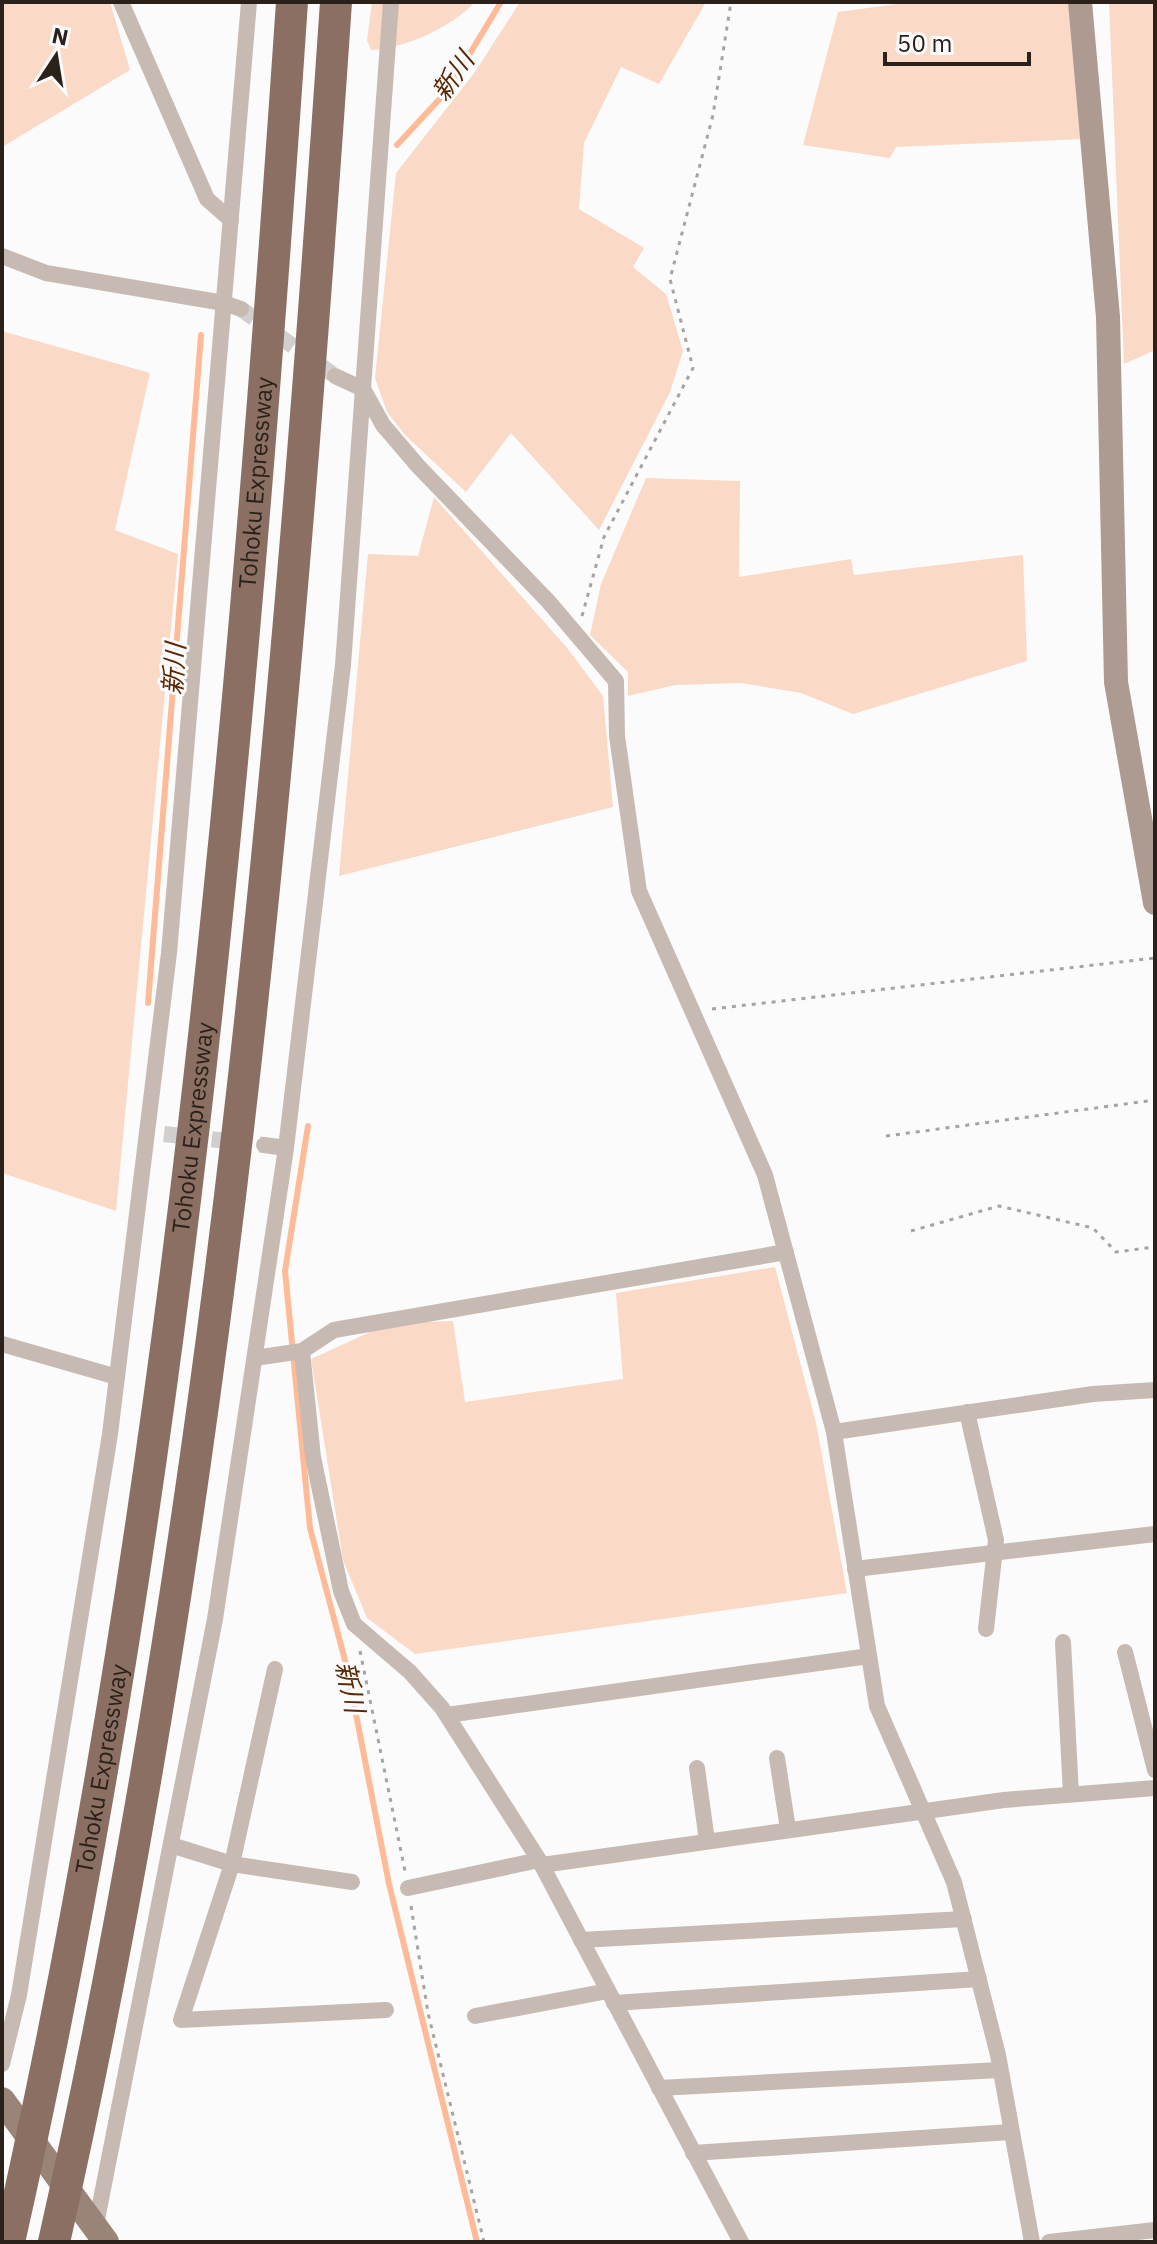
<svg xmlns="http://www.w3.org/2000/svg" width="1157" height="2244" font-family="'IBM Plex Sans','Noto Sans JP',sans-serif">
  <rect width="100%" height="100%" fill="#fbfbfb"/>
  <g fill="#fad9c7">
    <polygon points="2,2 110,2 130,70 2,147"/>
    <path d="M372,2H475C450,28 406,48 371,50L367,40Z"/>
    <polygon points="520,2 706,2 659,84 621,67 584,143 579,209 644,248 633,267 666,294 683,351 670,392 599,530 511,433 466,492 405,435 387,412 375,378 396,173 475,72"/>
    <polygon points="912,2 1069,2 1084,139 896,147 890,158 803,145 838,12"/>
    <polygon points="1109,2 1155,2 1155,350 1124,364"/>
    <polygon points="2,331 150,373 115,530 178,554 116,1211 2,1173"/>
    <polygon points="646,478 740,481 739,577 851,559 854,575 1023,555 1027,661 853,714 801,693 741,683 675,685 628,696 628,672 590,635 601,584"/>
    <polygon points="434,497 568,649 603,696 613,807 339,876 368,554 418,556"/>
    <polygon points="775,1267 816,1423 847,1593 415,1654 367,1618 343,1560 311,1359 390,1323 453,1321 465,1402 623,1379 616,1293"/>
  </g>
  <g fill="none" stroke-linecap="round" stroke-linejoin="round">
    <g stroke="#ffbb98" stroke-width="6">
      <polyline points="397,145 448,90 501,2"/>
      <polyline points="148,1003 201,335"/>
      <polyline points="308,1126 285,1271 310,1528 347,1668 389,1884 477,2242"/>
    </g>
    <g stroke="#d1cfce" stroke-width="16" stroke-dasharray="16 8" stroke-linecap="butt">
      <polyline points="241,309 335,376"/>
      <polyline points="164,1134 264,1145"/>
    </g>
    <g stroke="#a7a3a1" stroke-width="3" stroke-dasharray="4 6" stroke-linecap="butt">
      <polyline points="582,616 604,537 693,368 670,279 713,115 731,2"/>
      <polyline points="712,1009 1155,958"/>
      <polyline points="886,1136 1155,1100"/>
      <polyline points="911,1231 999,1206 1093,1228 1116,1252 1155,1247"/>
      <polyline points="360,1651 405,1871"/>
      <polyline points="411,1906 428,2013 484,2242"/>
    </g>
    <g stroke="#c7bab3" stroke-width="16">
      <polyline points="121,2 207,199 231,220"/>
      <polyline points="2,256 46,273 224,303 241,309"/>
      <polyline points="335,376 363,389 383,425 418,466 548,601 616,681 617,736 639,891 765,1175 834,1432 877,1706 954,1882 998,2055 1032,2242"/>
      <polyline points="264,1145 286,1148"/>
      <polyline points="2,1344 117,1377"/>
      <polyline points="302,1351 313,1457 341,1591 354,1624 410,1672 442,1708 539,1860 741,2242"/>
      <polyline points="255,1358 302,1351 334,1330 786,1252"/>
      <polyline points="967,1412 996,1540 986,1629"/>
      <polyline points="834,1432 1093,1394 1155,1390"/>
      <polyline points="855,1569 1155,1534"/>
      <polyline points="1063,1642 1071,1794"/>
      <polyline points="1125,1652 1155,1770"/>
      <polyline points="275,1669 232,1864 352,1882"/>
      <polyline points="447,1715 869,1656"/>
      <polyline points="777,1758 788,1829"/>
      <polyline points="697,1768 707,1841"/>
      <polyline points="171,1845 232,1864 181,2020 386,2010"/>
      <polyline points="542,1865 1004,1800 1155,1788"/>
      <polyline points="408,1888 539,1860"/>
      <polyline points="581,1940 964,1919"/>
      <polyline points="614,2003 979,1979"/>
      <polyline points="475,2016 608,1991"/>
      <polyline points="2,2064 19,1995 110,1434 169,953 249,2"/>
      <polyline points="659,2088 1000,2070"/>
      <polyline points="693,2153 1011,2132"/>
      <polyline points="95,2230 215,1619 286,1148 343,665 391,2"/>
      <polyline points="1049,2242 1155,2230"/>
    </g>
    <polyline stroke="#ad9a90" stroke-width="24" points="1080,2 1108,317 1116,682 1155,903"/>
    <polyline stroke="#9a8377" stroke-width="26" points="2,2100 106,2242"/>
    <g stroke="#8a6f62" stroke-width="32">
      <path id="s1" d="M9,2242C175,1506 241,753 292,2"/>
      <path d="M54,2242C220,1506 285,753 336,2"/>
    </g>
  </g>
  <g text-anchor="middle" stroke-width="6" stroke-linejoin="round" paint-order="stroke">
    <g font-size="24" fill="#2b211b" stroke="#fbfbfb">
      <text dy="8" stroke="none"><textPath href="#s1" startOffset="1778">Tohoku Expressway</textPath></text>
      <text dy="8" stroke="none"><textPath href="#s1" startOffset="1130">Tohoku Expressway</textPath></text>
      <text dy="8" stroke="none"><textPath href="#s1" startOffset="482">Tohoku Expressway</textPath></text>
    </g>
    <g font-size="26" font-style="italic" fill="#5b2805" stroke="#fbfbfb">
      <text transform="translate(453 76) rotate(-55)" y="9">新川</text>
      <text transform="translate(174 669) rotate(-86)" y="9">新川</text>
      <text transform="translate(350 1687) rotate(78)" y="9">新川</text>
    </g>
  </g>
  <rect width="1157" height="2244" fill="none" stroke="#2b211b" stroke-width="8"/>
  <g transform="translate(56 56) rotate(12)" stroke="#fbfbfb" stroke-width="6" paint-order="stroke">
  <path d="M0-6L14 30L0 20L-14 30Z" fill="#2b211b"/>
  <text y="-12" font-size="22" font-weight="bold" text-anchor="middle" fill="#2b211b">N</text>
  </g>
  <path d="M885 52v12h144v-12" fill="none" stroke="#2b211b" stroke-width="4"/>
  <text x="897" y="52" font-size="24" fill="#2b211b" stroke="#fbfbfb" stroke-width="6" paint-order="stroke">50 m</text>
</svg>
